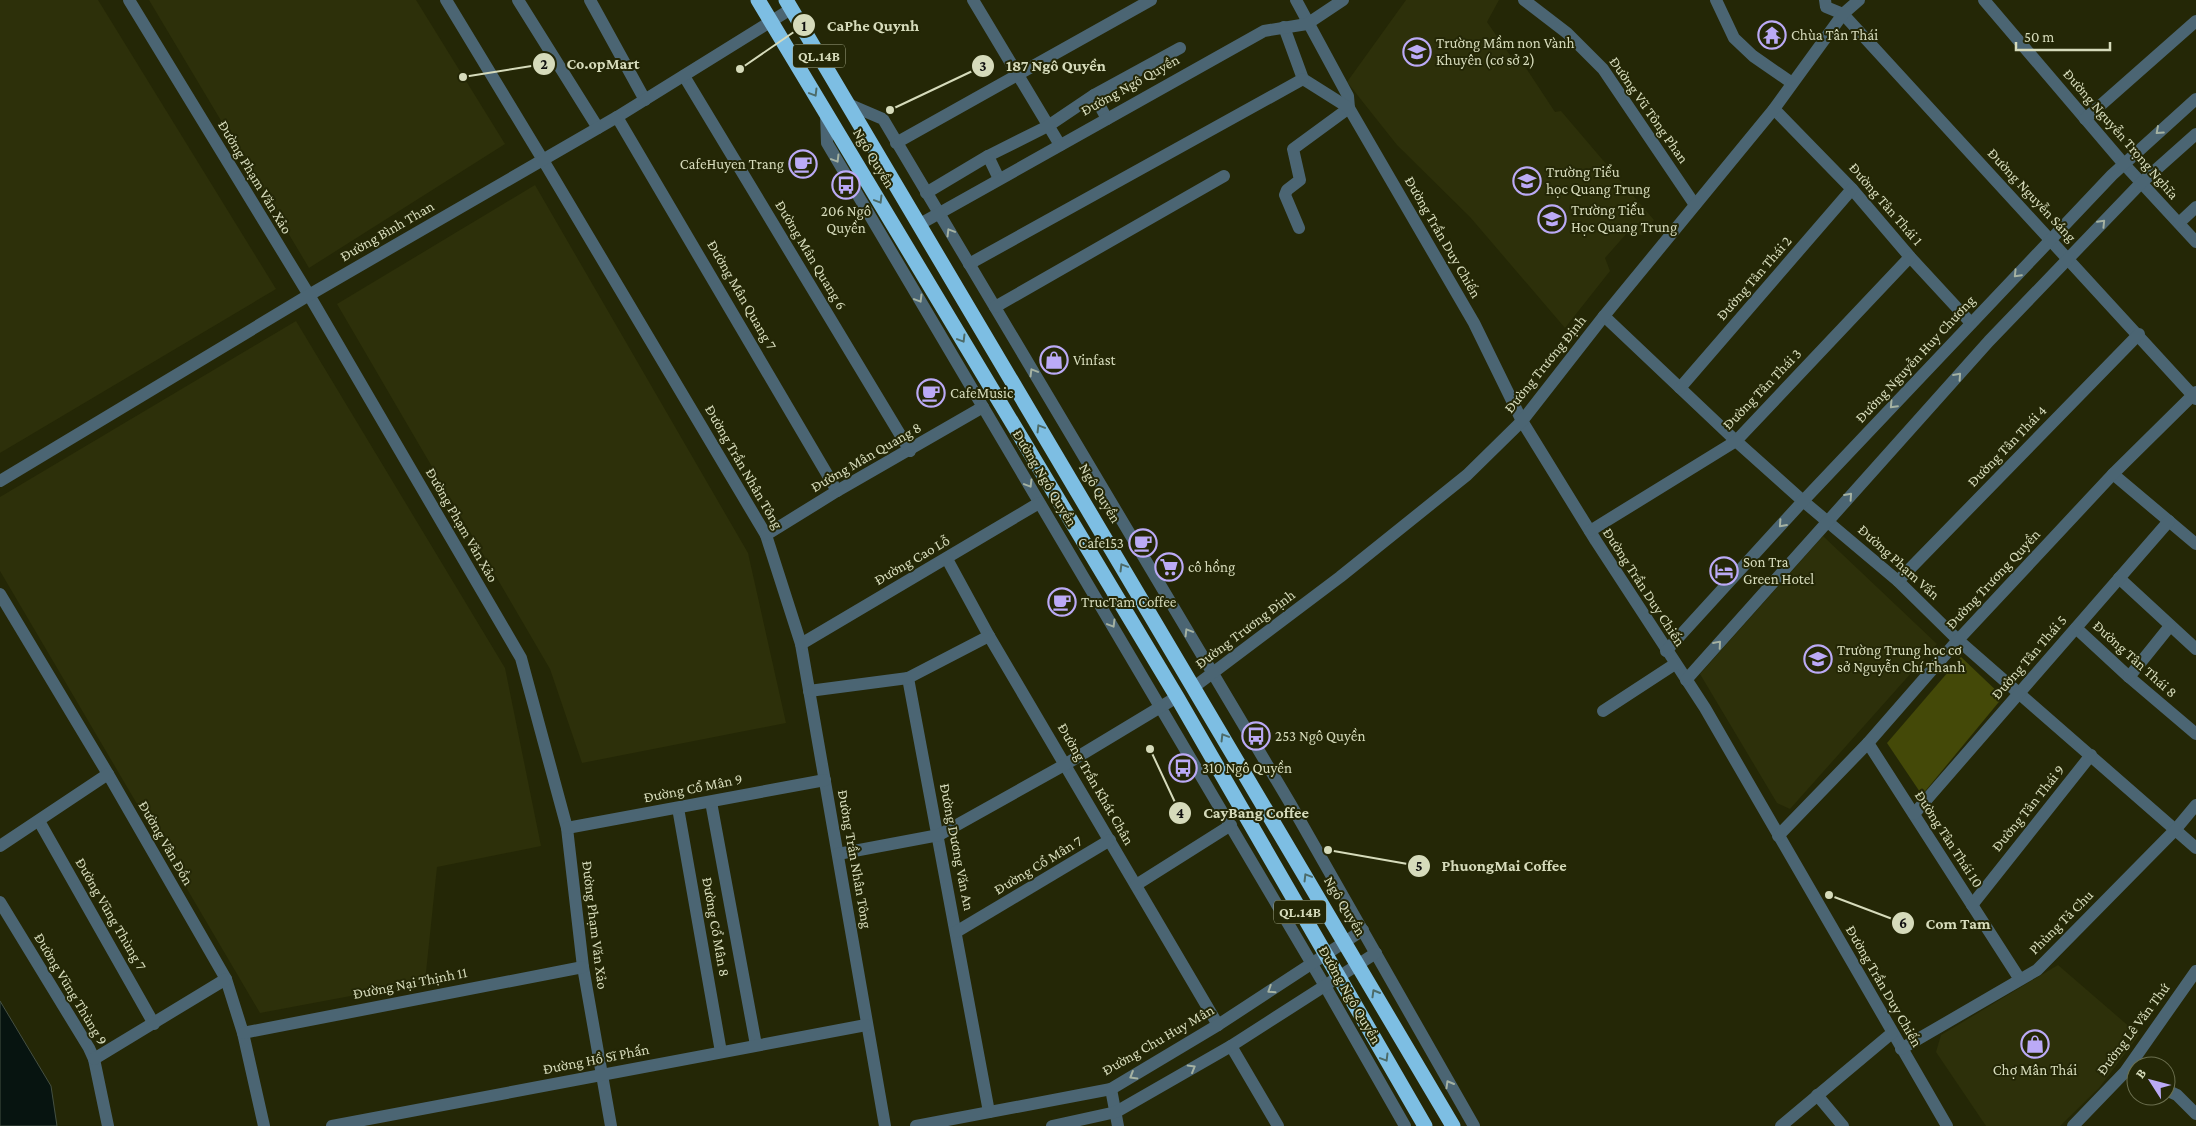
<svg xmlns="http://www.w3.org/2000/svg" width="2196" height="1126" font-family="'Crimson Pro',serif">
  <rect width="100%" height="100%" fill="#242706"/>
  <g fill="#2d300a">
    <polygon points="0,0 98,0 276,289 0,453"/>
    <polygon points="149,0 416,0 505,144 309,268"/>
    <polygon points="1406,0 1499,0 1487,22 1514,61 1520,59 1555,112 1561,111 1654,220 1642,235 1627,233 1605,258 1610,271 1565,328 1470,217 1397,145 1347,82"/>
    <polygon points="535,185 748,553 786,723 582,763 550,669 337,304"/>
    <polygon points="296,321 505,668 541,846 437,867 425,982 260,1013 0,571 0,497"/>
    <polygon points="1823,536 1937,644 1790,809 1777,803 1700,674"/>
    <polygon points="2058,965 2139,1035 2099,1088 2060,1126 1986,1126 1936,1052 1941,1035"/>
  </g>
  <polygon fill="#444908" points="1961,657 2003,697 1922,795 1887,743"/>
  <polygon fill="#071410" stroke="#455043" points="0,1001 51,1086 57,1126 0,1126"/>
  <g fill="none" stroke-linecap="round" stroke-linejoin="round">
    <g stroke="#4b6573" stroke-width="12">
      <polyline points="129,0 309,295 521,658 567,828 583,967 611,1126"/>
      <polyline points="446,0 543,160 766,535 801,644 885,1126"/>
      <polyline points="518,0 598,128"/>
      <polyline points="590,0 645,100"/>
      <polyline points="973,0 1060,145"/>
      <polyline points="1296,0 1348,96 1349,108 1293,149 1300,180 1287,190 1285,195 1299,228"/>
      <polyline points="1524,0 1567,33 1603,69 1695,205"/>
      <polyline points="1716,0 1734,38 1753,56 1792,83"/>
      <polyline points="1825,0 1826,7 1843,14 2196,399"/>
      <polyline points="1984,0 2123,163 2196,242"/>
      <polyline points="1284,27 1303,79"/>
      <polyline points="684,76 910,451"/>
      <polyline points="1303,79 1349,108 1474,323 1522,421 1596,541 1705,708 1947,1126"/>
      <polyline points="1094,95 1107,119"/>
      <polyline points="848,104 883,119 1290,803 1474,1126"/>
      <polyline points="1774,109 1852,189 1910,257 1971,323"/>
      <polyline points="826,113 827,143 1325,986 1405,1126"/>
      <polyline points="617,117 837,491"/>
      <polyline points="2085,119 2196,21"/>
      <polyline points="896,143 1151,0"/>
      <polyline points="988,156 999,179"/>
      <polyline points="926,193 988,156 1048,126 1094,95 1180,48"/>
      <polyline points="2179,223 2196,207"/>
      <polyline points="920,224 1264,31 1307,24 1343,0"/>
      <polyline points="969,264 1303,79"/>
      <polyline points="995,307 1224,176"/>
      <polyline points="1604,316 1736,441 1803,501 1898,581 1958,640 2196,848"/>
      <polyline points="1680,388 1852,189"/>
      <polyline points="2113,474 2196,544"/>
      <polyline points="0,481 309,295 617,117 791,9"/>
      <polyline points="1590,531 1736,441 1910,257"/>
      <polyline points="766,535 837,491 983,407"/>
      <polyline points="947,559 989,636 1218,1025"/>
      <polyline points="2119,578 2196,649"/>
      <polyline points="1898,581 2139,334"/>
      <polyline points="0,594 108,774 226,979 243,1033 264,1126"/>
      <polyline points="2076,628 2129,677 2196,734"/>
      <polyline points="801,644 1039,503"/>
      <polyline points="1666,651 1803,501 2112,175 2196,99"/>
      <polyline points="2129,677 2170,626"/>
      <polyline points="908,678 989,1112"/>
      <polyline points="1686,680 1989,341 2141,183 2196,134"/>
      <polyline points="1194,687 1340,577 1467,475 1522,421 1604,316 1774,109 1843,14 1859,0"/>
      <polyline points="809,691 908,678 989,636"/>
      <polyline points="1603,711 1675,664"/>
      <polyline points="1868,743 2019,978"/>
      <polyline points="711,802 756,1045"/>
      <polyline points="678,808 721,1052"/>
      <polyline points="1914,814 2169,521"/>
      <polyline points="39,821 154,1024"/>
      <polyline points="567,828 825,780"/>
      <polyline points="1778,836 1868,743 1958,640 2113,474 2196,392"/>
      <polyline points="0,846 108,774"/>
      <polyline points="838,854 939,835 1066,764 1177,697"/>
      <polyline points="1136,885 1231,825"/>
      <polyline points="0,902 89,1048 94,1059 108,1126"/>
      <polyline points="1972,905 2091,755"/>
      <polyline points="956,932 1110,840"/>
      <polyline points="243,1033 583,967"/>
      <polyline points="1231,1046 1278,1126"/>
      <polyline points="1901,1049 2037,970 2176,829 2196,805"/>
      <polyline points="94,1059 226,979"/>
      <polyline points="1111,1089 1118,1126"/>
      <polyline points="2166,1090 2177,1095 2196,1114"/>
      <polyline points="1817,1095 1843,1126"/>
      <polyline points="332,1126 866,1025"/>
      <polyline points="916,1126 1111,1089 1218,1025 1363,930"/>
      <polyline points="1052,1126 1116,1112 1231,1046 1376,953"/>
      <polyline points="1781,1126 1892,1033"/>
      <polyline points="2073,1126 2125,1072 2196,971"/>
    </g>
    <g stroke="#7dbee3" stroke-width="15">
      <polyline points="758,0 1177,697 1425,1126"/>
      <polyline points="786,0 1453,1126"/>
    </g>
  </g>
  <defs><path id="oneway-chevron" d="M-2-3.5L2.5 0L-2 3.5" fill="none" stroke-width="1.6" stroke-linecap="round" stroke-linejoin="round" transform="scale(1.25)"/></defs>
  <g stroke="#4c6b69">
    <use href="#oneway-chevron" transform="translate(814 93) rotate(59)"/>
    <use href="#oneway-chevron" transform="translate(879 200) rotate(59)"/>
    <use href="#oneway-chevron" transform="translate(962 339) rotate(59)"/>
    <use href="#oneway-chevron" transform="translate(1040 428) rotate(-121)"/>
    <use href="#oneway-chevron" transform="translate(1123 567) rotate(-121)"/>
    <use href="#oneway-chevron" transform="translate(1224 737) rotate(-121)"/>
    <use href="#oneway-chevron" transform="translate(1307 877) rotate(-121)"/>
    <use href="#oneway-chevron" transform="translate(1375 993) rotate(-120)"/>
    <use href="#oneway-chevron" transform="translate(1385 1058) rotate(59)"/>
  </g>
  <g stroke="#a5b2a2">
    <use href="#oneway-chevron" transform="translate(2159 131) rotate(138)"/>
    <use href="#oneway-chevron" transform="translate(836 159) rotate(59)"/>
    <use href="#oneway-chevron" transform="translate(2102 223) rotate(-46)"/>
    <use href="#oneway-chevron" transform="translate(950 232) rotate(-121)"/>
    <use href="#oneway-chevron" transform="translate(2017 274) rotate(134)"/>
    <use href="#oneway-chevron" transform="translate(919 299) rotate(59)"/>
    <use href="#oneway-chevron" transform="translate(1033 372) rotate(-121)"/>
    <use href="#oneway-chevron" transform="translate(1958 376) rotate(-48)"/>
    <use href="#oneway-chevron" transform="translate(1893 405) rotate(133)"/>
    <use href="#oneway-chevron" transform="translate(1029 484) rotate(59)"/>
    <use href="#oneway-chevron" transform="translate(1849 496) rotate(-48)"/>
    <use href="#oneway-chevron" transform="translate(1782 524) rotate(132)"/>
    <use href="#oneway-chevron" transform="translate(1112 624) rotate(59)"/>
    <use href="#oneway-chevron" transform="translate(1188 632) rotate(-121)"/>
    <use href="#oneway-chevron" transform="translate(1718 644) rotate(-49)"/>
    <use href="#oneway-chevron" transform="translate(1271 990) rotate(147)"/>
    <use href="#oneway-chevron" transform="translate(1192 1068) rotate(-30)"/>
    <use href="#oneway-chevron" transform="translate(1133 1076) rotate(149)"/>
    <use href="#oneway-chevron" transform="translate(1449 1084) rotate(-120)"/>
  </g>
  <defs>
    <g id="temple-ring" transform="scale(1.4375)"><circle r="9.5" fill="#242706" stroke="#bbaaf6" stroke-width="1.5"/><path d="M0-6L5-2H3V0L6.5 2.5H4V6H1.5V3h-3V6H-4V2.5H-6.5L-3 0V-2H-5Z" fill="#bbaaf6"/></g>
    <g id="school-ring" transform="scale(1.4375)"><circle r="9.5" fill="#242706" stroke="#bbaaf6" stroke-width="1.5"/><path d="M0-5L7-2L0 1L-7-2ZM-4 1L0 2.5L4 1V4Q0 6-4 4Z" fill="#bbaaf6"/></g>
    <g id="cafe-ring" transform="scale(1.4375)"><circle r="9.5" fill="#242706" stroke="#bbaaf6" stroke-width="1.5"/><path d="M-5.5-4.5H6V0H3Q3 3.5 0 3.5H-2.5Q-5.5 3.5-5.5 0ZM3-3.2v2h1.7v-2ZM-6 4.5H4V6H-6Z" fill="#bbaaf6"/></g>
    <g id="bus-ring" transform="scale(1.4375)"><circle r="9.5" fill="#242706" stroke="#bbaaf6" stroke-width="1.5"/><path d="M-5-6H5V4H4V6H2V4H-2V6H-4V4H-5ZM-3.5-4V0h7V-4ZM-3.5 1.2v1.5H-2V1.2ZM2 1.2v1.5H3.5V1.2Z" fill="#bbaaf6"/></g>
    <g id="shop-ring" transform="scale(1.4375)"><circle r="9.5" fill="#242706" stroke="#bbaaf6" stroke-width="1.5"/><path d="M-5-2.5h2.3a2.7 3.5 0 0 1 5.4 0H5L5.5 6h-11ZM-1.5-2.5h3a1.5 2.3 0 0 0-3 0Z" fill="#bbaaf6"/></g>
    <g id="supermarket-ring" transform="scale(1.4375)"><circle r="9.5" fill="#242706" stroke="#bbaaf6" stroke-width="1.5"/><path d="M-6-5.5h2.5l.6 2H6L4.5 2H-2.5L-4.4-4H-6ZM-1.5 3.2a1.3 1.3 0 1 0 .1 0ZM3 3.2a1.3 1.3 0 1 0 .1 0Z" fill="#bbaaf6"/></g>
    <g id="hotel-ring" transform="scale(1.4375)"><circle r="9.5" fill="#242706" stroke="#bbaaf6" stroke-width="1.5"/><path d="M-6-4.5h1.5V1H6V5H4.5V3h-9V5H-6ZM-4 0a1.8 1.8 0 1 1 3.6 0ZM.5 0V-2.5h3Q6-2.5 6 0Z" fill="#bbaaf6"/></g>
  </defs>
  <g fill-rule="evenodd">
    <use href="#temple-ring" x="1772" y="35"/>
    <use href="#school-ring" x="1417" y="52"/>
    <use href="#cafe-ring" x="803" y="164"/>
    <use href="#school-ring" x="1527" y="181"/>
    <use href="#bus-ring" x="846" y="185"/>
    <use href="#school-ring" x="1552" y="219"/>
    <use href="#shop-ring" x="1054" y="360"/>
    <use href="#cafe-ring" x="931" y="393"/>
    <use href="#cafe-ring" x="1143" y="543"/>
    <use href="#supermarket-ring" x="1169" y="567"/>
    <use href="#hotel-ring" x="1724" y="571"/>
    <use href="#cafe-ring" x="1062" y="602"/>
    <use href="#school-ring" x="1818" y="659"/>
    <use href="#bus-ring" x="1256" y="736"/>
    <use href="#bus-ring" x="1183" y="768"/>
    <use href="#shop-ring" x="2035" y="1044"/>
  </g>
  <g text-anchor="middle" stroke-width="4" stroke-linejoin="round" paint-order="stroke">
    <g fill="#242706" stroke="#a1a585" stroke-width="1">
      <rect x="793" y="44.5" width="52" height="23" rx="4"/>
      <rect x="1274" y="900.5" width="52" height="23" rx="4"/>
    </g>
    <g font-size="14" font-weight="bold" fill="#d6dbbb">
      <text x="819" y="61">QL.14B</text>
      <text x="1300" y="917">QL.14B</text>
    </g>
    <g font-size="15" fill="#d6dbbb" stroke="#242706" text-anchor="start">
      <text x="1791" y="40">Chùa Tân Thái</text>
      <text x="1436" y="48">Trường Mầm non Vành<tspan x="1436" dy="17">Khuyên (cơ sở 2)</tspan></text>
      <text x="784" y="169" text-anchor="end">CafeHuyen Trang</text>
      <text x="1546" y="177">Trường Tiểu<tspan x="1546" dy="17">học Quang Trung</tspan></text>
      <text x="1571" y="215">Trường Tiểu<tspan x="1571" dy="17">Học Quang Trung</tspan></text>
      <text x="846" y="216" text-anchor="middle">206 Ngô<tspan x="846" dy="17">Quyền</tspan></text>
      <text x="1073" y="365">Vinfast</text>
      <text x="950" y="398">CafeMusic</text>
      <text x="1124" y="548" text-anchor="end">Cafe153</text>
      <text x="1743" y="567">Son Tra<tspan x="1743" dy="17">Green Hotel</tspan></text>
      <text x="1188" y="572">cô hồng</text>
      <text x="1081" y="607">TrucTam Coffee</text>
      <text x="1837" y="655">Trường Trung học cơ<tspan x="1837" dy="17">sở Nguyễn Chí Thanh</tspan></text>
      <text x="1275" y="741">253 Ngô Quyền</text>
      <text x="1202" y="773">310 Ngô Quyền</text>
      <text x="2035" y="1075" text-anchor="middle">Chợ Mân Thái</text>
    </g>
    <g font-size="15" fill="#d6dbbb" stroke="#242706">
      <text transform="translate(1130 85) rotate(-29)" y="5">Đường Ngô Quyền</text>
      <text transform="translate(1649 110) rotate(55)" y="5">Đường Vũ Tông Phan</text>
      <text transform="translate(2121 134) rotate(49)" y="5">Đường Nguyễn Trọng Nghĩa</text>
      <text transform="translate(874 158) rotate(59)" y="5">Ngô Quyền</text>
      <text transform="translate(255 177) rotate(59)" y="5">Đường Phạm Văn Xảo</text>
      <text transform="translate(2032 195) rotate(47)" y="5">Đường Nguyễn Sáng</text>
      <text transform="translate(1886 204) rotate(49)" y="5">Đường Tân Thái 1</text>
      <text transform="translate(387 231) rotate(-30)" y="5">Đường Bình Than</text>
      <text transform="translate(1443 237) rotate(60)" y="5">Đường Trần Duy Chiến</text>
      <text transform="translate(811 255) rotate(59)" y="5">Đường Mân Quang 6</text>
      <text transform="translate(1754 278) rotate(-49)" y="5">Đường Tân Thái 2</text>
      <text transform="translate(742 295) rotate(60)" y="5">Đường Mân Quang 7</text>
      <text transform="translate(1915 359) rotate(-47)" y="5">Đường Nguyễn Huy Chương</text>
      <text transform="translate(1545 364) rotate(-51)" y="5">Đường Trương Định</text>
      <text transform="translate(1762 389) rotate(-46)" y="5">Đường Tân Thái 3</text>
      <text transform="translate(2007 446) rotate(-46)" y="5">Đường Tân Thái 4</text>
      <text transform="translate(866 457) rotate(-30)" y="5">Đường Mân Quang 8</text>
      <text transform="translate(744 467) rotate(60)" y="5">Đường Trần Nhân Tông</text>
      <text transform="translate(1045 478) rotate(59)" y="5">Đường Ngô Quyền</text>
      <text transform="translate(1100 493) rotate(59)" y="5">Ngô Quyền</text>
      <text transform="translate(462 525) rotate(60)" y="5">Đường Phạm Văn Xảo</text>
      <text transform="translate(912 560) rotate(-30)" y="5">Đường Cao Lỗ</text>
      <text transform="translate(1899 562) rotate(42)" y="5">Đường Phạm Vấn</text>
      <text transform="translate(1993 579) rotate(-47)" y="5">Đường Trương Quyền</text>
      <text transform="translate(1644 587) rotate(57)" y="5">Đường Trần Duy Chiến</text>
      <text transform="translate(1245 629) rotate(-37)" y="5">Đường Trương Định</text>
      <text transform="translate(2029 657) rotate(-49)" y="5">Đường Tân Thái 5</text>
      <text transform="translate(2135 659) rotate(42)" y="5">Đường Tân Thái 8</text>
      <text transform="translate(1096 784) rotate(60)" y="5">Đường Trần Khát Chân</text>
      <text transform="translate(693 788) rotate(-11)" y="5">Đường Cổ Mân 9</text>
      <text transform="translate(2028 808) rotate(-51)" y="5">Đường Tân Thái 9</text>
      <text transform="translate(1949 839) rotate(57)" y="5">Đường Tân Thái 10</text>
      <text transform="translate(166 843) rotate(60)" y="5">Đường Vân Đồn</text>
      <text transform="translate(957 847) rotate(79)" y="5">Đường Dương Văn An</text>
      <text transform="translate(855 859) rotate(80)" y="5">Đường Trần Nhân Tông</text>
      <text transform="translate(1038 865) rotate(-31)" y="5">Đường Cổ Mân 7</text>
      <text transform="translate(1345 906) rotate(59)" y="5">Ngô Quyền</text>
      <text transform="translate(111 914) rotate(60)" y="5">Đường Vũng Thùng 7</text>
      <text transform="translate(2061 922) rotate(-45)" y="5">Phùng Tả Chu</text>
      <text transform="translate(595 925) rotate(83)" y="5">Đường Phạm Văn Xảo</text>
      <text transform="translate(716 927) rotate(80)" y="5">Đường Cổ Mân 8</text>
      <text transform="translate(410 983) rotate(-11)" y="5">Đường Nại Thịnh 11</text>
      <text transform="translate(1884 986) rotate(60)" y="5">Đường Trần Duy Chiến</text>
      <text transform="translate(71 989) rotate(59)" y="5">Đường Vũng Thùng 9</text>
      <text transform="translate(1350 995) rotate(60)" y="5">Đường Ngô Quyền</text>
      <text transform="translate(2133 1029) rotate(-53)" y="5">Đường Lê Văn Thứ</text>
      <text transform="translate(1158 1040) rotate(-30)" y="5">Đường Chu Huy Mân</text>
      <text transform="translate(596 1059) rotate(-11)" y="5">Đường Hồ Sĩ Phấn</text>
    </g>
  </g>
  <path fill="none" stroke="#d6dbbb" stroke-width="2" d="M740 69L804 25M463 77L544 64M890 110L983 66M1150 749L1180 813M1328 850L1419 866M1829 895L1903 923"/>
  <g fill="#d6dbbb" stroke="#242706" stroke-width="2">
    <circle cx="740" cy="69" r="5"/>
    <circle cx="463" cy="77" r="5"/>
    <circle cx="890" cy="110" r="5"/>
    <circle cx="1150" cy="749" r="5"/>
    <circle cx="1328" cy="850" r="5"/>
    <circle cx="1829" cy="895" r="5"/>
    <circle cx="804" cy="25" r="12"/>
    <circle cx="544" cy="64" r="12"/>
    <circle cx="983" cy="66" r="12"/>
    <circle cx="1180" cy="813" r="12"/>
    <circle cx="1419" cy="866" r="12"/>
    <circle cx="1903" cy="923" r="12"/>
  </g>
  <g font-size="15" text-anchor="middle" font-weight="bold" fill="#111">
    <text x="804" y="31">1</text>
    <text x="544" y="69">2</text>
    <text x="983" y="71">3</text>
    <text x="1180" y="818">4</text>
    <text x="1419" y="871">5</text>
    <text x="1903" y="928">6</text>
  </g>
  <g font-size="16" text-anchor="middle" font-weight="bold" fill="#d6dbbb" stroke="#242706" stroke-width="4" stroke-linejoin="round" paint-order="stroke">
    <text x="873" y="31">CaPhe Quynh</text>
    <text x="603" y="69">Co.opMart</text>
    <text x="1056" y="71">187 Ngô Quyền</text>
    <text x="1256" y="818">CayBang Coffee</text>
    <text x="1504" y="871">PhuongMai Coffee</text>
    <text x="1958" y="929">Com Tam</text>
  </g>
  <g transform="translate(2151 1081) rotate(306)"><circle r="24" fill="#242706" stroke="#6b6f4e"/>
  <path d="M0-4L9 19L0 12L-9 19Z" fill="#bbaaf6"/>
  <text y="-8" font-size="14" font-weight="bold" text-anchor="middle" fill="#d6dbbb">B</text>
  </g>
  <path d="M2016 42v8h94v-8" fill="none" stroke="#d6dbbb" stroke-width="2.5"/>
  <text x="2024" y="42" font-size="15" fill="#d6dbbb" stroke="#242706" stroke-width="4" paint-order="stroke">50 m</text>
</svg>
